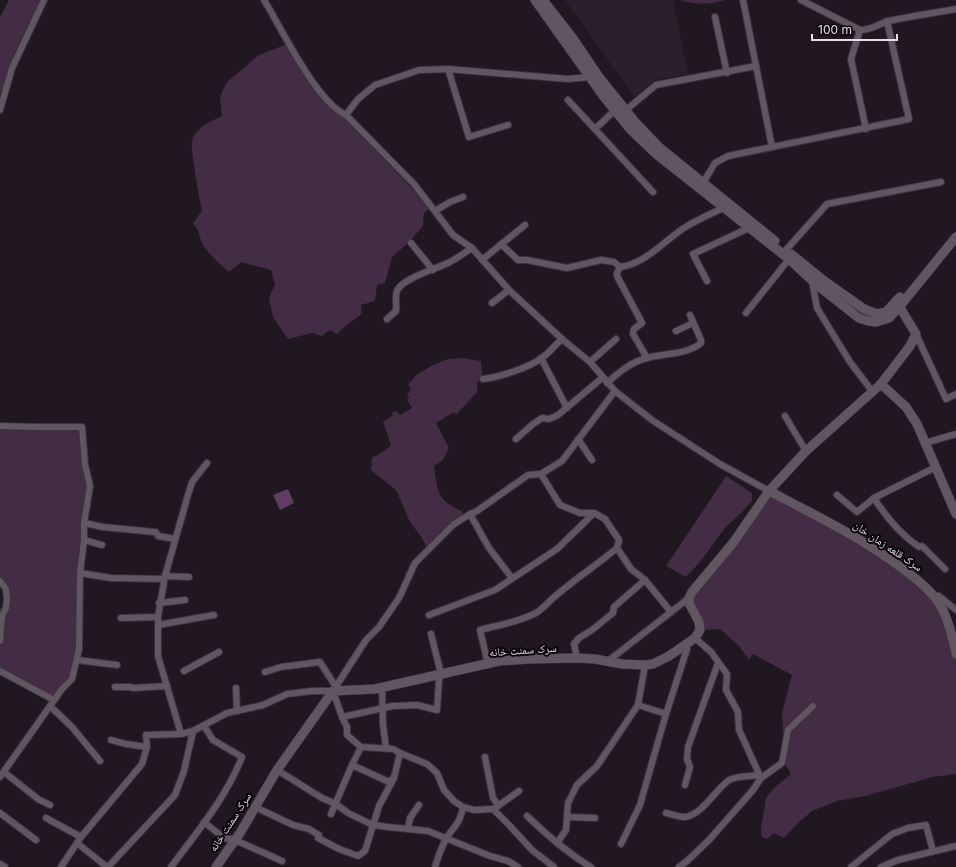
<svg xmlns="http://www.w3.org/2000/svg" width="956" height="867" font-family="Inter,'Noto Naskh Arabic',sans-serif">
  <rect width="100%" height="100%" fill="#201721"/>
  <polygon fill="#2b1e2d" points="565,0 673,0 688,74 655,80 635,98"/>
  <g fill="#422d44">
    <polygon points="9,0 40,0 15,52 0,95 0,17"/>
    <path d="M680,0H725C710,5 695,5 680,0Z"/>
    <path d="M285,45C302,71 316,98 342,116L408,184L429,209L424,213L423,226L408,243L392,257L385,283L377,285L375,301L361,305L362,314L343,328L337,334L330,330L322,336L312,333L288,339L273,317L269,298L275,284L271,270L241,262L229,272C219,263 206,253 201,240C198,232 199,230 193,223L202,211C200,203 190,147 192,141C196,127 210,122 222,116L220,97L223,90L227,82L259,55Z"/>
    <path d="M463,358L481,361L482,377L481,381H478L477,392L456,415L454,412L436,423L449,448L443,460L434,466C438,491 436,500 462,511L464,517L428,550L422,538L410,522L396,490L371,470L372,458C378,454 386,451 391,445L383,422L393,415L392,413L396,411L400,415L412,408L407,400L409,398L407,395L411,390L408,384L411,382L416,375L433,365L448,359Z"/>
    <polygon points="0,426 82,427 90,481 87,503 79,649 72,679 54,700 0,671 0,608 6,608 7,599 0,581"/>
    <polygon points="726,476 752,493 752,501 744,510 725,528 700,562 686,577 666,566"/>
    <polygon points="769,491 837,527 932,595 956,654 956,774 933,777 865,796 837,801 812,811 798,823 784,838 774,833 767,839 762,837 761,829 766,798 773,789 791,774 785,764 782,713 792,675 753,654 749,660 739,646 720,629 700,630 690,605 692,592"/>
  </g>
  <polygon fill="#603e63" points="288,489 294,503 280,510 273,495"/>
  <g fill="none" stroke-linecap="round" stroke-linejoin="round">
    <g stroke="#3a343b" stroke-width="8">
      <g id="street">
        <path d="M264,0C282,29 316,102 346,115L414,184L453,235L472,248L509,290L562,339L590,362L615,391L652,420L692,446L720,464L769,491"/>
        <polyline points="743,0 772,147"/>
        <path d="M801,0L860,30C872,30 878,24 889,21C911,16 934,13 956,9"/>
        <polyline points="715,17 727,73"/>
        <polyline points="860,30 851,59 866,129"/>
        <polyline points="448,69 469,137 508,125"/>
        <polyline points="568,100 653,192"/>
        <polyline points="0,110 12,68 44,0"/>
        <polyline points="626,110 656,85 756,66"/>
        <polyline points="346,115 358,99 375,85 419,70 448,69 568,79 589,77"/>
        <polyline points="595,129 613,112 617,113"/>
        <polyline points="703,183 715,163 728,156 909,119 887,21"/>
        <polyline points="435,211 450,202 463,197"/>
        <polyline points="411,243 433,270"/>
        <path d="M501,244L518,260H527L567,268L601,260L614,262L620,267C645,264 664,241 684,228C696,220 711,214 723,208L726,205"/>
        <polyline points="786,250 827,204 941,182"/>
        <polyline points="482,260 525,225"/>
        <polyline points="620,267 617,273 617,276 642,323 634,329 633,334 647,358"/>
        <polyline points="707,281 693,254 749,228"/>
        <polyline points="817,285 813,286 817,308 850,362 872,391"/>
        <polyline points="492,303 509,290"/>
        <polyline points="746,313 789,259"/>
        <path d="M387,319L396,311C397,303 394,295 398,289C405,278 435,269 448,263C456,259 464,253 472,248"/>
        <polyline points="676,331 693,323"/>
        <polyline points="916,334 946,399 956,394"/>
        <polyline points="541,358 567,408"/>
        <polyline points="590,362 616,339"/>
        <path d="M483,379C500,377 528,368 542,358C549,353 555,345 562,339"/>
        <path d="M607,383C619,372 631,362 647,358C663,353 687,355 701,343V340L690,315"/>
        <polyline points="785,416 806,451"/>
        <polyline points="0,426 36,427 82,427 85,465 90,486 84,523 84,540 80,573 79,649 72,679 62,689 0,777"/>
        <polyline points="516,439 533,424 542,418 549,419 558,415 602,378"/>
        <polyline points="578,439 592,460"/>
        <polyline points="925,443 956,434"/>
        <polyline points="541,474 560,505 580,513 594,513 605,519 619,540 617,548 631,569 645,580 671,612"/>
        <polyline points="837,495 857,512 874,498 936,467"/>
        <path d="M874,498C886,517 900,534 919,547L922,546L945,569"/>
        <polyline points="470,514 489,548 512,578"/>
        <polyline points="84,523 103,527 154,532 156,532 158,536 175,539"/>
        <polyline points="84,540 102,545"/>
        <polyline points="80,573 111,578 164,579"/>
        <polyline points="165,576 189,577"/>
        <polyline points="0,581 6,589 7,599 6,608 2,616 0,641"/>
        <polyline points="932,595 939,596 956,610"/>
        <polyline points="159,603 185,600"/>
        <polyline points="429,615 495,590 557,549 594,513"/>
        <polyline points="121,618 158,617"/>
        <polyline points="158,625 214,615"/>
        <polyline points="695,638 711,652 727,674 726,690 738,712 739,730 761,778"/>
        <polyline points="577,658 574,644 579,638 592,630 613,613 614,607 645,580"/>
        <polyline points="77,660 117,665"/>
        <polyline points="608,661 689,598"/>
        <path d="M488,664L480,630C499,625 519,622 536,613C543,609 552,598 559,593C578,577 598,564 617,548"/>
        <polyline points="0,671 54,700"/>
        <polyline points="184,671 219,652"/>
        <polyline points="265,672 281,667 320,662 336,687"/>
        <polyline points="115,687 131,687 133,688 167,686"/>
        <polyline points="382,687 383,725 386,747"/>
        <polyline points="236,688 237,711"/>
        <polyline points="333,691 366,640 379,627 399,598 415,563 453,525 470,514 477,511 528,475 541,474 562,461 615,391"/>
        <polyline points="333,691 342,717 347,727 347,735 361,747 393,749 400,753 427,764 437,773 444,790 454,801 463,807 474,810 493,809 510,826 532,850 554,867"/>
        <polyline points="638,705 645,665"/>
        <polyline points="50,706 72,727 100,761"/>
        <polyline points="342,717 393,706 417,705 437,710 439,680 441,674 431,634"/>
        <polyline points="181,734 158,656 158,617 165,576 188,495 192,482 207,463"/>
        <polyline points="111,740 126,744 147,747"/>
        <polyline points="485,757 493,798 498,805"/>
        <polyline points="352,765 389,782 393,778"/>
        <polyline points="277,770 322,798 336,804 348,813 373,825 388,827 428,831 490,856 508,861 518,867"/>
        <polyline points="4,772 38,799 50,805"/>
        <polyline points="685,785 690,767 687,759 688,747 718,663"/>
        <polyline points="255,807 293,825 309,829 319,835 318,838 339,849 358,856 365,851 379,806 394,778 400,753"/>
        <polyline points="495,808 519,791"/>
        <polyline points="0,813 36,840"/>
        <path d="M666,813C672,814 679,817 685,817C702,815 716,789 729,780C735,776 752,776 760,775"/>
        <polyline points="331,814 352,765 361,747"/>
        <path d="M527,816C547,835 567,853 591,867"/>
        <polyline points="567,817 595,818"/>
        <polyline points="46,818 81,837"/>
        <polyline points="204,822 224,838 235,840 282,861"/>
        <polyline points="408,829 410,818 419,805"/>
        <polyline points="77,843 107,867"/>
        <polyline points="557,843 566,830 568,803 577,785 597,766 638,705 666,714"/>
        <polyline points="621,844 640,805 666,714 687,649 687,643"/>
        <polyline points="0,864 5,867"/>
        <polyline points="61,867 81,837 142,764 147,747 146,735 181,734 193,731 227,713 263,705 287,694 312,691 333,691"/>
        <polyline points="108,867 175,795 184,771 193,731"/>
        <path d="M171,867C197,832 226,798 242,757L213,740L204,726"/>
        <path d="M435,867C438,857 442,846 447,837C455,826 461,821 463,807"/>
        <polyline points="679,867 687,861 709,840 753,790 761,778 782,763 788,730 813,706"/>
        <polyline points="851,867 892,834 908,828 926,825 933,851"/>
        <polyline points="881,867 898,860 956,846"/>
      </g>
    </g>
    <g stroke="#3a343b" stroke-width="10">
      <g id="secondary">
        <polyline points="535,0 604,97 630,129 656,154 789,259 817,285 859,318 868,321 876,322 889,318 900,306 956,237"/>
        <polyline points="543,0 572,37 599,77 636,123 660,148 775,241"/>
        <polyline points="791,254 823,280 864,309 877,314 886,312 900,297"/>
        <polyline points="881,384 906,407 917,424 956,514"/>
        <path d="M769,491C815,515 862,538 903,569C918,580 933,592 942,608C949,623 953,638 956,654"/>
        <polyline points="216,867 240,833 277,770 333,691 375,689 499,661 529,659 577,658 595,659 622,664 645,665 653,664 669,656 695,638 700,630 699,622 690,605 689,598 692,592 733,543 769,491 806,451 881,384 910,346 916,334 896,301"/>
      </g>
    </g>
    <use href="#street" stroke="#605561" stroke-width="6"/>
    <use href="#secondary" stroke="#605561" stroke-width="9"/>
  </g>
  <g text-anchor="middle" stroke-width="4" stroke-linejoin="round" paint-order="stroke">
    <g font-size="11" fill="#e5dee5" stroke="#080508">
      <text transform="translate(888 546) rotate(34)" y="4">سرک قلعه زمان خان</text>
      <text transform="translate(523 650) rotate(-4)" y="4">سرک سمنت خانه</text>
      <text transform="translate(230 822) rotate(-57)" y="4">سرک سمنت خانه</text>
    </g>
  </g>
  <path d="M812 34v6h85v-6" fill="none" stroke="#e5dee5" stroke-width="2"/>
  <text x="818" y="34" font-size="12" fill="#e5dee5" stroke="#080508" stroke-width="3" paint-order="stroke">100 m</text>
</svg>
